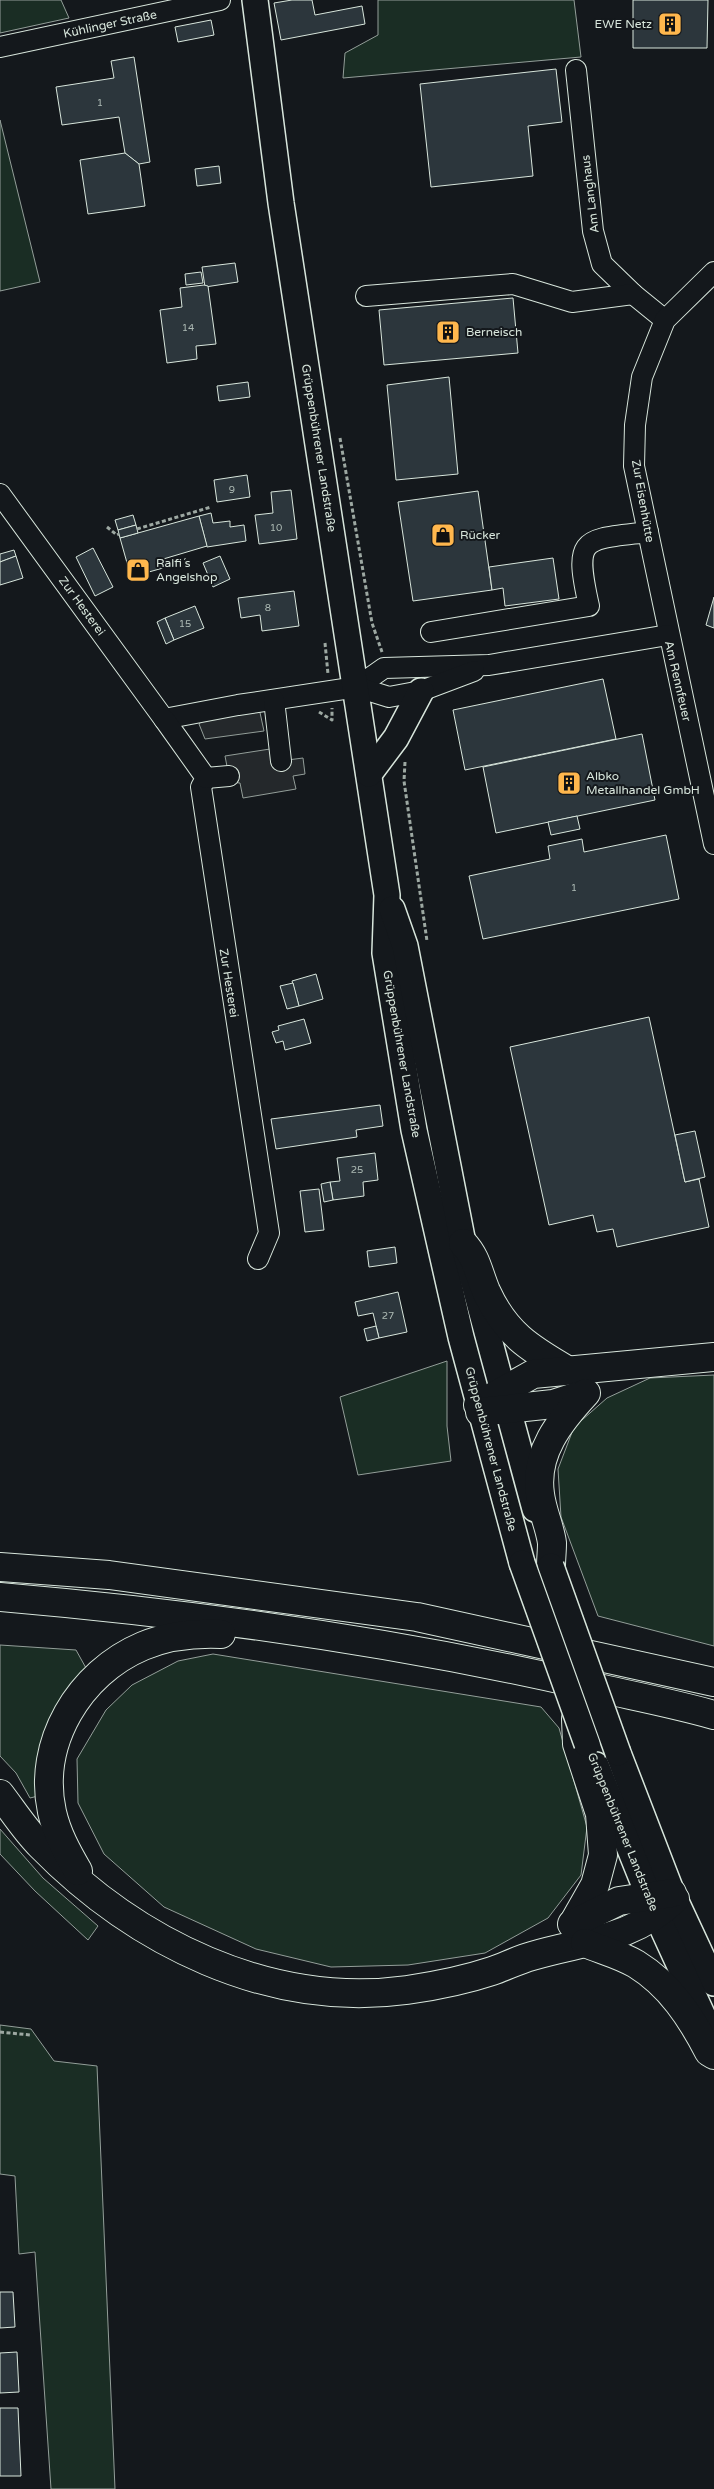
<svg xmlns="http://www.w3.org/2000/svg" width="714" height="2489" font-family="'Varela Round',sans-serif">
  <rect width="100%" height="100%" fill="#14181c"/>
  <g fill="#1a2d24" stroke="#939e99">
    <polygon points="0,0 61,0 69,18 0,33"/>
    <polygon points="378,0 574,0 581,57 343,78 345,53 378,35"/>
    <polygon points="0,120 40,282 0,291"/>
    <polygon points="447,1361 447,1426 451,1461 358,1475 340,1397"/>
    <polygon points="714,1375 714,1646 598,1616 561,1517 558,1469 574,1427 607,1398 650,1378"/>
    <polygon points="0,1645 76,1650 91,1677 42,1795 30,1798 16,1773 0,1756"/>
    <polygon points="213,1654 541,1707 559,1728 587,1827 581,1875 548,1918 485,1953 408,1965 331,1967 256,1949 164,1907 104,1854 78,1803 77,1759 106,1710 132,1685 178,1661"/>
    <polygon points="0,1829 43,1878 98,1926 88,1940 35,1891 0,1854"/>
    <polygon points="0,2025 31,2029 54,2061 97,2066 115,2489 51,2489 35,2252 19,2254 15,2176 0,2174"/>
  </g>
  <g fill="#24282b" stroke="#939e99">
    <polygon points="259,708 264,731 205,739 199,724 207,717"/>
    <polygon points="270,749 272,762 303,758 305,774 293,776 296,789 243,798 240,783 230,782 225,756"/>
  </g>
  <g fill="#2c363c" stroke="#d8e6dc">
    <polygon points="292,0 312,0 315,15 362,6 365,24 281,40 274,3"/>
    <polygon points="633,0 708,0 707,48 633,48"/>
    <polygon points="211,20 214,35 178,42 175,27"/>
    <polygon points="134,57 150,162 139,164 125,153 119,117 62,125 56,87 114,78 111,61"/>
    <polygon points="556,69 562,122 528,126 533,176 431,187 420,84"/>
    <polygon points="125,153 139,164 145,206 88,214 80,160"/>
    <polygon points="219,166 221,183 197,186 195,169"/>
    <polygon points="235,263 238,282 205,287 202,267"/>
    <polygon points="201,272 203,283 186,285 185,274"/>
    <polygon points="204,285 208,286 216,344 196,346 197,359 167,363 160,310 182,307 180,288"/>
    <polygon points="513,298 518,353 384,365 379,310"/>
    <polygon points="449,377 458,474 396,480 387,385"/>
    <polygon points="248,382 250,397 219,401 217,386"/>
    <polygon points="247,475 250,497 217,502 214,480"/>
    <polygon points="291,490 297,539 259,544 255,515 273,513 271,492"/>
    <polygon points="478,491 492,590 413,601 398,502"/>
    <polygon points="211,513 213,523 230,521 230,527 244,525 246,541 207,547 199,516"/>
    <polygon points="133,515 136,525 118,530 115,520"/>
    <polygon points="199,516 207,546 160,560 163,568 131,577 120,538"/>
    <polygon points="136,525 138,533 120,538 118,530"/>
    <polygon points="93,548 113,587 95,596 76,557"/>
    <polygon points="14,550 16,556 0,562 0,554"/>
    <polygon points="16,556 23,578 0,585 0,562"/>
    <polygon points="220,556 230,579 213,587 203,563"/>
    <polygon points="553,558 559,599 505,606 503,588 492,590 489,567"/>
    <polygon points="294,591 299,626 262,631 260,615 241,618 238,598"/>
    <polygon points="714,597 714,628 706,625"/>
    <polygon points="195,606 204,628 174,640 165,618"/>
    <polygon points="165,618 174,640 166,644 157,622"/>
    <polygon points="603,679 616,739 465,770 453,710"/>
    <polygon points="642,734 655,800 496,833 483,767"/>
    <polygon points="577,816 580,829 551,835 548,822"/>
    <polygon points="666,835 679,899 483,939 469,876 550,859 548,846 582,839 584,852"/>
    <polygon points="316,974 323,999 299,1006 292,981"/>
    <polygon points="293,983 299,1006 287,1009 280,986"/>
    <polygon points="649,1017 685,1182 699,1179 709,1227 617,1247 613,1229 597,1232 593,1215 549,1225 510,1047"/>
    <polygon points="304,1019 311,1043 285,1050 283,1041 276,1043 272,1032 279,1030 278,1026"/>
    <polygon points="380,1105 383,1126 356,1130 357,1137 276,1149 271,1119"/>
    <polygon points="695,1131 705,1177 685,1182 675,1135"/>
    <polygon points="375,1153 378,1180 363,1182 364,1196 333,1200 330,1182 340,1181 337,1158"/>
    <polygon points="330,1182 333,1200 324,1202 321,1184"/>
    <polygon points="319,1189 324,1230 305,1232 300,1191"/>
    <polygon points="395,1247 397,1263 369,1267 367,1251"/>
    <polygon points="398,1292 407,1332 379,1338 373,1313 358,1316 355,1302"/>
    <polygon points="376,1326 379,1338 367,1341 364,1329"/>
    <polygon points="0,2292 13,2292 15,2327 0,2328"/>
    <polygon points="17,2352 19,2392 0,2393 0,2353"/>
    <polygon points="0,2408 18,2408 21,2476 0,2476"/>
  </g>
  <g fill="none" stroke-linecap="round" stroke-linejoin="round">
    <g stroke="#d8e6dc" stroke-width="22">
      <g id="minor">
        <polyline points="0,47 220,0"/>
        <polyline points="576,70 593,231 602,264 633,294 665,320"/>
        <polyline points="714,272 665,320 642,377 635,425 634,466 714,844"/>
        <polyline points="366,296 513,284 572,302 633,294"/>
        <polyline points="0,494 164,719 238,705 357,687 384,668 489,665 668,635"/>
        <path d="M431,632L589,606C573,535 583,540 648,532"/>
        <polyline points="357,687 389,697 421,691 474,671"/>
        <polyline points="274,700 281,761"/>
        <polyline points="164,719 206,778 201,787 269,1233 258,1259"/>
        <polyline points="206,778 229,776"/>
      </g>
    </g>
    <g stroke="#d8e6dc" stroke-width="28">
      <g id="major">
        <polyline points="255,0 281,203 387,895 385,953 414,1130 461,1337 522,1563"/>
        <polyline points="369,774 396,738 421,691"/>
        <polyline points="392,909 405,946 463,1243 535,1509"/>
        <polyline points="618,1753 672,1893 714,1983"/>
        <polyline points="596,1765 657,1916 712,2036"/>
      </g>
    </g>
    <g stroke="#d8e6dc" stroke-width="30">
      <g id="highway">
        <path d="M463,1243C477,1258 478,1272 486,1291C505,1333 529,1348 567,1370"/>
        <polyline points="478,1405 533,1374 714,1357"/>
        <polyline points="480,1412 553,1404 584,1394"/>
        <path d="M551,1566C551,1559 552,1551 552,1543C550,1527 542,1511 540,1494C534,1453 560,1421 586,1393"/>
        <polyline points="0,1567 109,1575 417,1617 714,1682"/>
        <path d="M0,1597C197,1614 393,1641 585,1685C628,1695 672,1703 714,1715"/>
        <path d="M0,1794C13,1811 25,1830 40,1845C135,1942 269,2009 407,1990C435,1986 465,1980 492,1971C506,1966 518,1960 532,1956C586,1940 631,1941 675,1899"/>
        <path d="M78,1871C67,1852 57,1834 52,1812C37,1743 79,1673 143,1646C167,1636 196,1633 221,1634"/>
        <polyline points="574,1922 595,1885 603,1855 600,1814 577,1744 576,1719"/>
        <polyline points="572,1924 619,1901 672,1893"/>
        <path d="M585,1943C602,1950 621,1955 636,1964C670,1985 691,2017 709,2052L714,2055"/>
      </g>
    </g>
    <g stroke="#9da8a2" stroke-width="3" stroke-dasharray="4 2.5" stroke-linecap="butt">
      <polyline points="340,438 372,623 382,652"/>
      <polyline points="107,527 117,535 119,534"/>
      <polyline points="137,529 211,507"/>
      <polyline points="325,643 328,674"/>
      <polyline points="319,712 332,720 332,708"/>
      <polyline points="405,762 404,781 427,941"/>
      <polyline points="0,2032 30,2035"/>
    </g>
    <use href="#minor" stroke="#14181c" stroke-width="20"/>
    <use href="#major" stroke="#14181c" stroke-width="25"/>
    <use href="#highway" stroke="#14181c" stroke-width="28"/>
    <g stroke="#d8e6dc" stroke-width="28" stroke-linecap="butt">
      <g id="major-bridge">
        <polyline points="522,1563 587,1744"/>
        <polyline points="551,1566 618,1753"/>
      </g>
    </g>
    <use href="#major-bridge" stroke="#14181c" stroke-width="25"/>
  </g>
  <defs>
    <g id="building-square" transform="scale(1.25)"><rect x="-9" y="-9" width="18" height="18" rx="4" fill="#ffb74d" stroke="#14181c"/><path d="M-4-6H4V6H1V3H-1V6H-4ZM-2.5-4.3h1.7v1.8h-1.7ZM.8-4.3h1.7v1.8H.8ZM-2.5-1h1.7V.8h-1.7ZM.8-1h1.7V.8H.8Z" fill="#111"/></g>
    <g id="shop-square" transform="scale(1.25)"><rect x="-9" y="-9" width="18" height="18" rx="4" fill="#ffb74d" stroke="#14181c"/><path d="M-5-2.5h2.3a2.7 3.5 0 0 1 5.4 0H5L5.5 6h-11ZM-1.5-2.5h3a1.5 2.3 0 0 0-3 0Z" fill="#111"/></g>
  </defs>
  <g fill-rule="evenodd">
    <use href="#building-square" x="670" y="24"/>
    <use href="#building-square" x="448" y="332"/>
    <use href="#shop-square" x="443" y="535"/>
    <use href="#shop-square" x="138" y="570"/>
    <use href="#building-square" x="569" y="783"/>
  </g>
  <g text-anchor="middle" stroke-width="4" stroke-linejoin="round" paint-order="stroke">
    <g font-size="10" fill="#adbab4">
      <text x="100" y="106">1</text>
      <text x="188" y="331">14</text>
      <text x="232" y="493">9</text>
      <text x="276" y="531">10</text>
      <text x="268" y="611">8</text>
      <text x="185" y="627">15</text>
      <text x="574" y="891">1</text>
      <text x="357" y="1173">25</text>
      <text x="388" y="1319">27</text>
    </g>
    <g font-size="12" fill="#d8e6dc" stroke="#14181c">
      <text transform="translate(110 24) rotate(-12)" y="4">Kühlinger Straße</text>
      <text transform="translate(590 194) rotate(-97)" y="4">Am Langhaus</text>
      <text transform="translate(319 448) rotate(81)" y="4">Grüppenbührener Landstraße</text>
      <text transform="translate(643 501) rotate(80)" y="4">Zur Eisenhütte</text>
      <text transform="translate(82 606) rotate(54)" y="4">Zur Hesterei</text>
      <text transform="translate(678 681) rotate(77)" y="4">Am Rennfeuer</text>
      <text transform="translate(229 983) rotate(81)" y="4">Zur Hesterei</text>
      <text transform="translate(402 1054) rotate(80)" y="4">Grüppenbührener Landstraße</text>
      <text transform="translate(491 1449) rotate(75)" y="4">Grüppenbührener Landstraße</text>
      <text transform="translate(623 1832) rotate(68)" y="4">Grüppenbührener Landstraße</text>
    </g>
    <g font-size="12" fill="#d8e6dc" stroke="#14181c" text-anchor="start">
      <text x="652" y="28" text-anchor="end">EWE Netz</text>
      <text x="466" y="336">Berneisch</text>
      <text x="460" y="539">Rücker</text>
      <text x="156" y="567">Ralfi´s<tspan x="156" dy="14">Angelshop</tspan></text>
      <text x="586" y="780">Albko<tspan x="586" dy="14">Metallhandel GmbH</tspan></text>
    </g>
  </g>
</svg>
